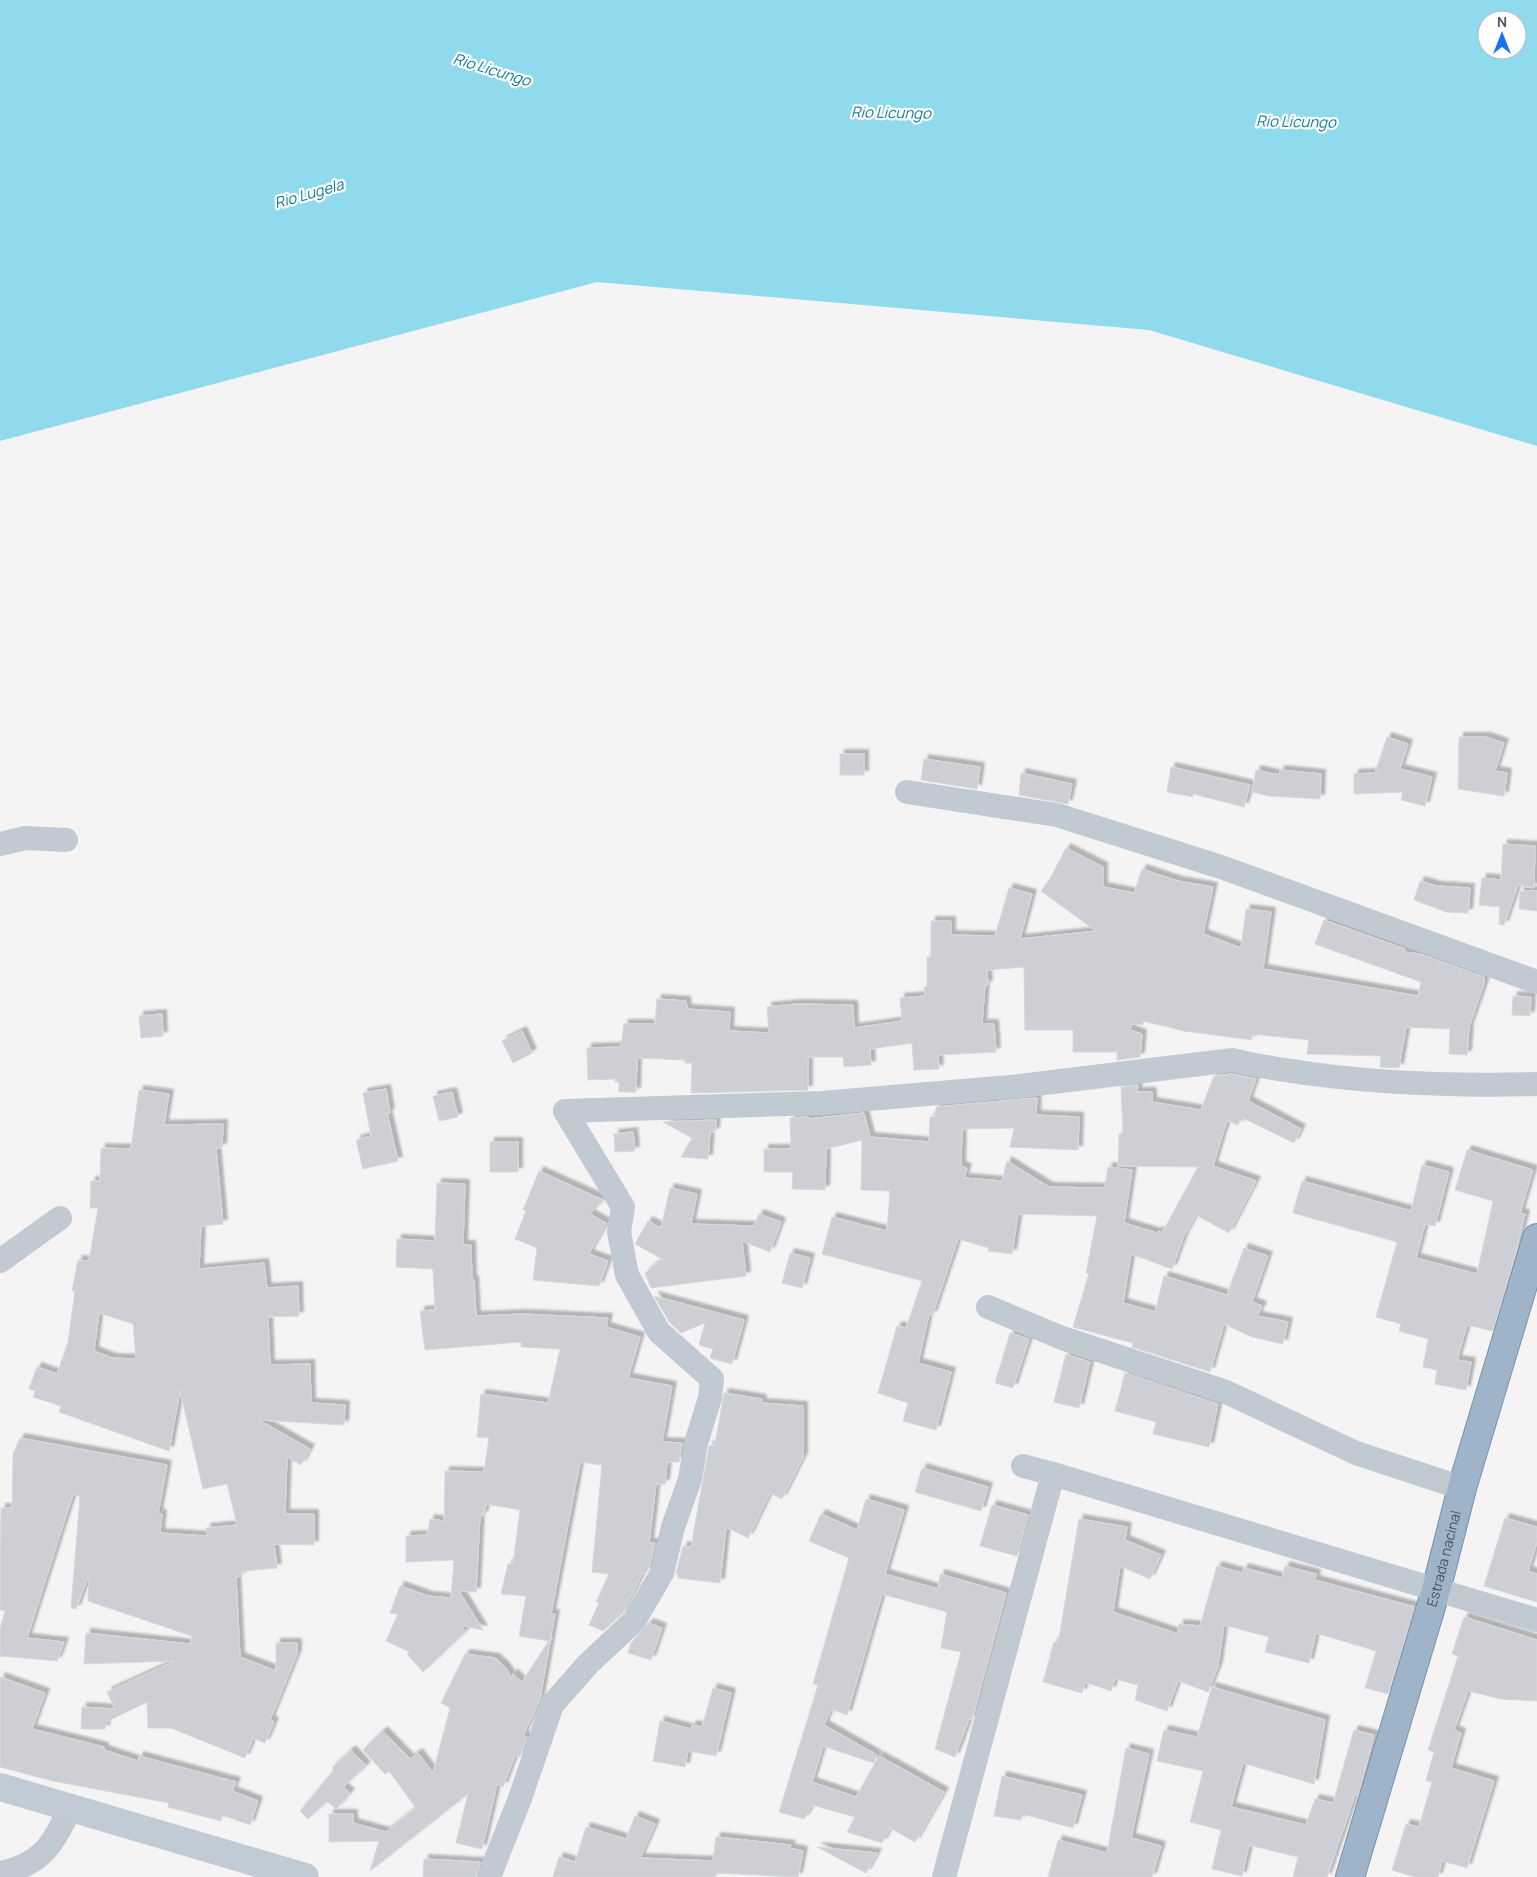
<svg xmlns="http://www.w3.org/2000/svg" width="1537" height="1877" font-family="Manrope,sans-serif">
  <defs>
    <filter id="shadow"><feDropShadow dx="4.5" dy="-4.5" stdDeviation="1" flood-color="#0004"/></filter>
  </defs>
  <rect width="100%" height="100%" fill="#f5f3f3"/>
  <path fill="#90daee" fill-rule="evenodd" d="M0,0H1537V446L1149,330L597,282L0,441ZM1487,20H1517V50H1487Z"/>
  <g fill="#cdcfd5" stroke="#d7d9de" fill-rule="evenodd" filter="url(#shadow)">
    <polygon points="1387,737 1408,744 1400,769 1432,777 1425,806 1401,800 1403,792 1354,794 1354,774 1375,773"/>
    <polygon points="1459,737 1486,737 1504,743 1495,771 1507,773 1504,796 1458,789"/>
    <rect x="840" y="754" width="24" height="21"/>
    <polygon points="924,759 980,767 977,789 921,780"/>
    <polygon points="1171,767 1250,785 1244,807 1193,794 1193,797 1167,792"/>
    <polygon points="1256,770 1279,775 1280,770 1321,774 1320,799 1269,796 1252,792"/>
    <polygon points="1021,773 1072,784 1068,804 1019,795"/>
    <polygon points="1503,844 1535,846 1534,888 1518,885 1504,925 1499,924 1500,907 1479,905 1482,878 1501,880"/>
    <polygon points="1066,848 1103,867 1103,887 1134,893 1142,869 1178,881 1213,887 1203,934 1241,948 1246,909 1271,912 1263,969 1418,996 1421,982 1315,944 1324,920 1405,949 1404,952 1420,954 1484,977 1484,984 1469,1027 1467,1055 1449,1054 1450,1029 1406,1027 1399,1068 1380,1067 1381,1056 1307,1054 1309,1040 1252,1034 1252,1040 1184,1031 1143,1021 1143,1025 1132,1024 1130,1030 1142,1034 1140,1057 1117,1060 1117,1052 1073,1052 1073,1030 1025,1030 1024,967 987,970 988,985 985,985 982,1024 994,1024 996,1052 938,1055 939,1069 914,1070 912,1043 870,1049 871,1065 844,1067 843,1057 808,1057 808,1090 691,1093 692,1063 685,1063 685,1060 637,1058 636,1092 619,1092 619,1082 615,1082 615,1079 588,1080 587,1048 621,1047 624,1024 655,1024 657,999 686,1001 687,1009 730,1012 729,1031 769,1033 767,1007 797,1004 853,1005 854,1028 902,1021 900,998 925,996 924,987 927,987 927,957 931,957 931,921 951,921 951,935 995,936 1009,888 1032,894 1020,939 1096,931 1041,891 1050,879"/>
    <polygon points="1420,881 1437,886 1470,888 1468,913 1446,912 1414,900"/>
    <polygon points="1520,891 1537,891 1537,911 1519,909"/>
    <polygon points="1513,996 1531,997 1530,1016 1512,1015"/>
    <polygon points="162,1014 163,1036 141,1038 139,1016"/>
    <polygon points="522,1031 532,1053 513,1063 502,1041"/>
    <polygon points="1232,1074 1256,1079 1248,1101 1301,1129 1294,1143 1241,1117 1238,1125 1227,1120 1213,1166 1256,1181 1229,1233 1196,1215 1184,1236 1172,1269 1131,1254 1123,1303 1155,1312 1164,1276 1227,1295 1244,1248 1268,1256 1252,1302 1262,1306 1257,1316 1288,1322 1283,1344 1252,1337 1224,1324 1210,1372 1132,1347 1133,1343 1073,1327 1089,1273 1086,1273 1097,1216 1018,1214 1012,1254 988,1251 989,1248 958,1239 932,1316 929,1314 918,1363 951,1372 936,1430 903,1421 908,1403 878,1393 897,1326 906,1328 922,1281 822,1254 832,1217 887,1231 890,1191 861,1190 862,1140 826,1149 825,1190 792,1189 793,1172 764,1172 764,1149 791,1149 790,1118 808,1117 808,1119 864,1113 870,1137 929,1142 930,1117 935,1117 936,1107 1037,1098 1036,1115 1079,1117 1078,1150 1010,1147 1014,1128 962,1129 961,1166 967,1168 964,1178 1002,1181 1007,1161 1049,1187 1105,1188 1108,1167 1132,1170 1124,1223 1157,1233 1158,1231 1162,1233 1198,1167 1118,1166 1119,1134 1123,1134 1121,1087 1138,1085 1137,1092 1152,1092 1152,1102 1201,1110 1214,1076"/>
    <polygon points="386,1089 390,1113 387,1113 398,1161 363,1169 356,1140 371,1136 363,1093"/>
    <path d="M139,1090L169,1094L164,1125L223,1124L222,1148H216L223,1224L201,1226L199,1269L264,1263L267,1288L298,1286L299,1316L268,1317L270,1365L310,1364L311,1403L345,1405L344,1425L259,1420L310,1449L301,1465L287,1457L285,1514H314V1545L274,1544L277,1568L242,1571V1576L236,1577L240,1657L276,1671V1643H297V1654L270,1720L274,1722L265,1743L253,1738L245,1758L171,1728H148L147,1702L106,1722L105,1729H81L82,1707L115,1709L107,1692L175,1661L84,1664L86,1633L190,1644L192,1636L88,1601L89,1574L76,1609L71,1608L80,1496L73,1494L27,1638L64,1642L57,1661L0,1656V1629L5,1611L0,1610L1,1508H12L13,1454L20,1438L167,1465L158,1514H162L160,1533L207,1536L206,1528L237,1525L227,1484L203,1489L180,1391L169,1451L59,1412L61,1406L33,1397L35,1391L29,1389L37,1367L57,1374L68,1342L75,1291H72L78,1260L89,1261L98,1208H90L91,1181H100L101,1148L131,1149ZM99,1313L133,1324L136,1359L112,1358L94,1351Z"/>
    <polygon points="452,1092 458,1117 439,1121 433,1096"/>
    <polygon points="716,1120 715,1132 710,1132 708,1159 681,1157 692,1138 663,1122"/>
    <polygon points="633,1132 635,1151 615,1152 614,1134"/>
    <rect x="490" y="1142" width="28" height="30"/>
    <polygon points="1467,1150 1533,1170 1520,1213 1525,1214 1516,1252 1493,1331 1467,1325 1457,1360 1471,1362 1466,1390 1435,1384 1437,1370 1423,1367 1428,1339 1399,1331 1401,1324 1376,1317 1397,1242 1293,1213 1302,1181 1411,1211 1422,1165 1449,1172 1435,1226 1425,1224 1416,1258 1477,1274 1493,1201 1455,1190"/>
    <polygon points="539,1171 603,1200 590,1214 606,1223 589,1254 608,1261 599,1286 533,1280 537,1248 515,1239 526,1211 523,1210"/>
    <polygon points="437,1183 465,1184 463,1245 471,1245 472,1280 474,1280 476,1316 523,1314 608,1318 606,1327 640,1337 628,1378 672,1386 662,1442 682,1443 679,1462 667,1462 665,1484 656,1484 649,1543 655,1543 649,1568 646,1573 643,1572 623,1612 603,1631 589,1625 599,1603 596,1602 609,1574 592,1572 602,1465 580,1462 551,1614 555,1614 540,1699 523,1736 527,1737 520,1757 515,1755 503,1787 497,1784 482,1849 456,1843 468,1794 370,1871 379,1841 329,1842 329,1814 353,1814 353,1823 386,1832 416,1808 389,1771 385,1774 363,1750 383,1731 410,1759 418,1753 433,1773 450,1708 441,1703 465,1654 495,1658 505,1667 512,1678 513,1673 522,1682 549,1641 519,1636 526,1596 501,1594 508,1564 513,1564 520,1510 486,1504 483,1516 480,1515 476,1592 459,1591 483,1630 459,1625 466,1631 423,1672 407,1654 410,1652 386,1641 398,1614 390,1613 400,1586 428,1596 451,1598 454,1560 406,1562 406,1536 427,1535 430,1519 444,1521 445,1471 484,1472 489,1438 477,1437 481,1394 548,1403 560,1349 521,1347 521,1342 425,1350 420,1311 435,1310 433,1269 396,1267 397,1239 435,1241"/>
    <polygon points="670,1188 697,1194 691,1224 754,1226 759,1214 781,1222 770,1252 742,1241 746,1276 651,1288 645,1273 662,1259 635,1244 648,1221 661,1228"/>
    <polygon points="790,1253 810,1258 802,1288 782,1283"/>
    <polygon points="654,1296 744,1320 732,1364 710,1358 713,1349 699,1345 705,1323 681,1333 670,1323"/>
    <polygon points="1010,1333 1029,1339 1013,1388 995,1383"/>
    <polygon points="1066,1354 1090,1362 1079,1408 1054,1402"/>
    <polygon points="1125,1373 1218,1404 1209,1447 1153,1434 1156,1422 1115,1411"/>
    <polygon points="724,1393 762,1399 761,1403 803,1406 803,1457 782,1499 770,1493 748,1538 726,1527 720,1583 678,1578 678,1574 676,1574 683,1546 691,1547 709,1446 715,1445"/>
    <polygon points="922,1468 988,1487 981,1511 915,1492"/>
    <polygon points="866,1499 904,1510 885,1574 938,1589 940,1574 1006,1593 972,1720 969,1719 955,1757 935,1749 961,1652 941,1648 947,1612 882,1594 847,1715 831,1709 824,1725 877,1755 874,1763 823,1746 812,1782 856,1797 879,1756 944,1792 915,1842 890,1828 882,1843 847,1832 855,1817 812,1805 804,1819 779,1812 818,1685 813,1684 849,1558 809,1541 821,1514 857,1530"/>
    <polygon points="992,1505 1028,1515 1017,1556 980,1546"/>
    <polygon points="1505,1518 1537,1527 1537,1542 1528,1571 1537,1574 1537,1602 1484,1586"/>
    <polygon points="1079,1519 1127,1527 1125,1540 1161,1555 1150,1579 1120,1566 1113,1612 1178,1634 1179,1624 1200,1626 1217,1566 1242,1573 1244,1568 1282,1578 1285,1566 1316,1574 1315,1580 1415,1607 1388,1694 1365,1688 1376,1651 1316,1633 1309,1663 1265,1652 1269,1637 1224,1625 1218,1666 1208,1692 1178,1681 1167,1711 1135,1700 1138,1685 1115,1679 1111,1691 1085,1682 1082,1693 1043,1682 1054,1642 1058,1644"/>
    <polygon points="1464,1617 1537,1640 1537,1701 1501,1699 1468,1691 1454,1730 1461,1733 1451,1768 1494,1781 1467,1868 1442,1861 1438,1877 1415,1877 1392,1870 1406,1824 1419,1827 1432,1782 1426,1781 1434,1752 1428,1750 1458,1656 1452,1654"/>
    <polygon points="649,1623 662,1628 651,1660 628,1653 631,1643"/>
    <polygon points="0,1677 45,1693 32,1729 104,1747 104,1750 138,1761 139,1756 236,1782 232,1791 258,1801 250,1825 222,1815 221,1821 168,1807 169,1803 53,1781 0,1767"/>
    <polygon points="1212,1687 1325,1720 1314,1784 1243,1763 1231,1807 1306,1825 1315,1799 1333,1803 1354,1730 1374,1735 1358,1796 1355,1795 1327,1877 1293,1877 1298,1857 1249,1845 1242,1876 1212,1869 1221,1830 1190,1822 1203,1771 1157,1761 1164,1730 1197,1737"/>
    <polygon points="713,1688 731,1693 716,1756 688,1751 685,1767 653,1761 660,1721 691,1729 692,1725 702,1727"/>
    <polygon points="1126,1748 1149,1754 1131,1838 1161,1846 1152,1877 1048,1877 1058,1840 1107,1853"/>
    <polygon points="351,1750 366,1766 343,1787 350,1793 336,1809 327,1801 308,1819 300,1811 334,1770 332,1768"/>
    <polygon points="1002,1776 1082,1795 1073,1828 1023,1814 1021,1820 994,1816"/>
    <polygon points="635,1816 655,1824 640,1858 713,1861 716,1837 791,1845 789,1848 803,1851 798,1877 716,1873 716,1877 553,1877 559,1857 575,1862 586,1827 626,1839"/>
    <polygon points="817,1847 877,1853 866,1873"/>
    <polygon points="424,1859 480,1862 476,1877 423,1877"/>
  </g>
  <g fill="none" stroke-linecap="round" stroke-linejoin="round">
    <g stroke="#7690ad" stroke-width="30">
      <g id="trunk">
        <path id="s1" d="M1350,1877L1436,1590L1462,1488L1537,1238"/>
      </g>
    </g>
    <g stroke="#c1cad2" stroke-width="24">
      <polyline points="907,792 1057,815 1221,867 1537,982"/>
      <polyline points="0,844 25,838 66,840"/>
      <path d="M565,1111L822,1103L1020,1086L1233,1060C1259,1067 1285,1070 1312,1074C1387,1084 1462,1086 1537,1084"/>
      <polyline points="0,1261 60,1218"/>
      <polyline points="988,1307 1062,1338 1226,1392 1356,1453 1462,1488"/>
      <polyline points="1023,1466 1053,1474"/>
      <path d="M0,1873C43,1865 53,1843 71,1807"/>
      <polyline points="489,1877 519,1801 552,1705 588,1664 634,1621 662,1573 673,1527 690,1479 696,1443 710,1398 712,1379 659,1332 627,1275 619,1232 623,1207 565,1111"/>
      <polyline points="944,1877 1053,1474 1537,1620"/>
    </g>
    <polyline stroke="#c1cbd6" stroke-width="28" points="0,1787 305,1877"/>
    <use href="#trunk" stroke="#9fb4c9" stroke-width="28"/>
  </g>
  <g text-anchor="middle" stroke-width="4.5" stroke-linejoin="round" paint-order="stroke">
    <g font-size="14" fill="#4a5661" stroke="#fff">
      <text dy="5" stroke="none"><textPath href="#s1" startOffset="332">Estrada nacinal</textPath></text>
    </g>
    <g font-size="15" font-style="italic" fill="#0c7c9b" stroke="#fff">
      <text transform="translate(492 70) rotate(17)" y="5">Rio Licungo</text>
      <text transform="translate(891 113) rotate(1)" y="5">Rio Licungo</text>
      <text transform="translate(1296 122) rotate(1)" y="5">Rio Licungo</text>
      <text transform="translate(309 194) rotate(-16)" y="5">Rio Lugela</text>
    </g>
  </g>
  <g transform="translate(1502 35)"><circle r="24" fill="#ffffff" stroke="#b7bbc0"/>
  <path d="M0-4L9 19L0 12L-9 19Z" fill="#1a73e8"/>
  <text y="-8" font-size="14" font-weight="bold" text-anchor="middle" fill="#4a5661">N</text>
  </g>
</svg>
